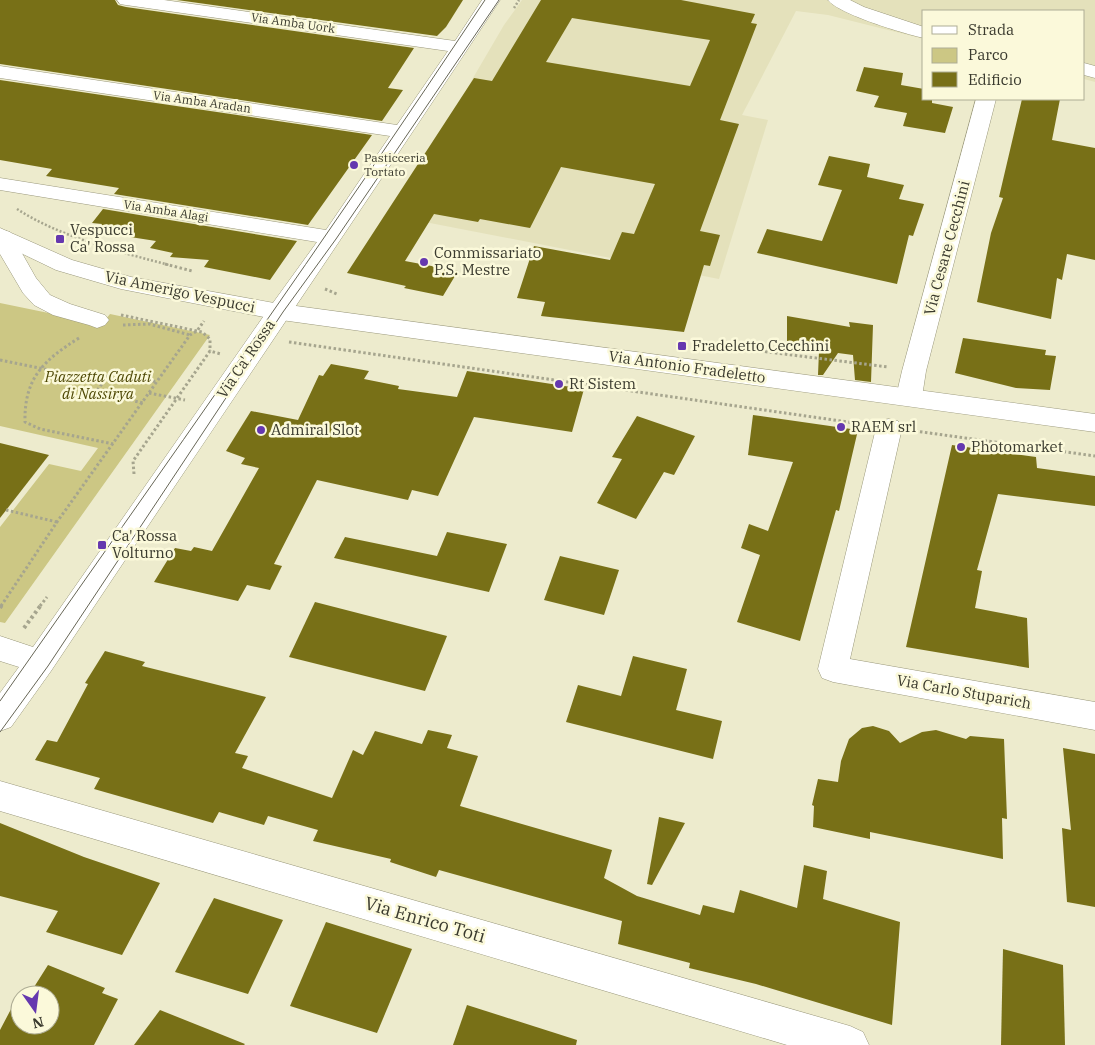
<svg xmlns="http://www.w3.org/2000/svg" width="1095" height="1045" font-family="'IBM Plex Serif',serif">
  <rect width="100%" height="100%" fill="#edebcd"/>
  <polygon fill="#e4e1bb" points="522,0 1095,0 1095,82 1084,79 1084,11 924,11 924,39 828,15 796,11 742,115 768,120 719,279 399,217 473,78 504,25"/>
  <polygon fill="#ccc784" points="0,303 102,324 110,314 210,335 5,623 0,622 0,527 49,464 81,471 98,448 0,426"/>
  <g fill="#787017" fill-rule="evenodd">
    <polygon points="0,0 115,0 118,5 126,7 414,48 388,88 403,90 382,121 0,64"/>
    <polygon points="177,0 463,0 446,27 437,36"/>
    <path d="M541,0H681L755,14L751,23L757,24L720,120L739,124L700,231L720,235L710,266L704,265L684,332L541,316L545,302L517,298L534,246L610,260L622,232L634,234L655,184L561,167L530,228L480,219L478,222L434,214L405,261L458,271L443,296L404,288L406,286L347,273L474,78L492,81ZM572,18L684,36L710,40L690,86L546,62Z"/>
    <polygon points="864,67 903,73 901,85 924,89 924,99 932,99 932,103 953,107 945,133 903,126 907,113 874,107 879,96 856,91"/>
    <polygon points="0,80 372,135 308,225 114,194 119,188 46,176 52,169 0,160"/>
    <polygon points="1022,99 1060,99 1052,140 1095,148 1095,260 1067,254 1062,280 1057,278 1051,319 977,302 991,233 1003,198 999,197"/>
    <polygon points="829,156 870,164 867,177 904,185 899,199 924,204 913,236 909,235 897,284 757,253 767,229 822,241 842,190 818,185"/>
    <polygon points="103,209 297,241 270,280 204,267 209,260 170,257 173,253 150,248 156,241 98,232 102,224 92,223"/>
    <polygon points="787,316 850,327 849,322 873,325 871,382 855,380 853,355 838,353 823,375 818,375 819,351 787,345"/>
    <polygon points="963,338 1046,350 1045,355 1056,356 1050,390 1016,388 955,373"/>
    <polygon points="331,364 369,371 364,379 399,386 398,389 457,397 467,371 584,389 572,432 474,417 438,496 412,490 408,500 317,480 274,564 282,566 270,590 247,585 238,601 154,582 175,548 191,551 194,547 212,551 259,468 241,464 245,458 226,451 251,411 298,420 319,375 323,376"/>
    <polygon points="753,415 858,430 839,511 836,510 800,641 737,622 760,555 741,548 749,524 768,531 793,462 748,455"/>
    <polygon points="637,416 695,436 674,475 664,472 636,519 597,503 622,459 612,457"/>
    <polygon points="0,443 49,455 0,518"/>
    <polygon points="952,445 1036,457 1037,468 1095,476 1095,506 998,494 977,570 982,571 975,608 1027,618 1029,668 906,647"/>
    <polygon points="447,532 507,544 489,592 334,558 345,537 437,556"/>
    <polygon points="560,556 619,570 604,615 544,600"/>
    <polygon points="315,602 447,636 425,691 289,657"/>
    <polygon points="105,651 145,662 142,666 266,697 235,753 248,756 242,768 332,798 353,750 363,755 375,731 422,744 428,730 452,735 447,748 478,756 460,806 612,850 604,878 637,896 700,915 703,905 734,913 740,890 797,908 804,865 827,871 823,899 900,922 892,1025 756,984 689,968 690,963 618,944 622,921 439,870 436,877 390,862 391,859 313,841 318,830 268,816 264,825 219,812 213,823 94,789 100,778 35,760 47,740 57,742 88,684 85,683"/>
    <polygon points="633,656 687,669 676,710 722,721 713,759 566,722 578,685 621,696"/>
    <polygon points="873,726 889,731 900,743 922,732 936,730 966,739 970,736 1004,739 1007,819 1002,818 1003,859 870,832 870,839 813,827 814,806 812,805 818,779 838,782 841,761 849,739 862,728"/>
    <polygon points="1063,748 1095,754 1095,907 1067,902 1062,828 1071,830"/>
    <polygon points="659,817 685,823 652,885 647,884"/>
    <polygon points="0,823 84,857 160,883 122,955 46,932 58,911 0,896"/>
    <polygon points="214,898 283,920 248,994 175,972"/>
    <polygon points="326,922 412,949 377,1033 290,1006"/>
    <polygon points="1003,949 1063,965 1065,1045 1001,1045"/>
    <polygon points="48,965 105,988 102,993 118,999 94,1045 0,1045 0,1030 19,994 23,995 20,995 20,1025 50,1025 50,995 29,995"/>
    <polygon points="467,1005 577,1040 576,1045 453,1045"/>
    <polygon points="160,1010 245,1044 244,1045 134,1045"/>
  </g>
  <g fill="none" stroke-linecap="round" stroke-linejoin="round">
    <g stroke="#9a987c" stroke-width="1">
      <g id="minor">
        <path d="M117,0H164L455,41L482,0H500C353,223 200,447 51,671L11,727L0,731V693L19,667L0,661V636L33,647L270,307L317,242L0,190V178L326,230L390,136L0,78V66L397,125L448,51L126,5L120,4Z"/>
        <path d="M828,0H850L864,7L924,27V38C905,34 838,14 828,0Z"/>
        <polygon points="1084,63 1095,66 1095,78 1084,75"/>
        <polygon points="976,99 996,99 926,371 922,397 918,403 909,406 900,403 896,397 902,371"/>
        <polygon points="2,230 10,232 36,278 50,295 70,304 105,315 109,320 105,325 97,328 89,325 53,315 34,305 23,293 0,254 0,231"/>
        <polygon points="889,419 898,421 902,428 850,659 1095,702 1095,730 833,682 822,678 818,669 876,428 880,421"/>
        <polygon points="0,781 850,1026 863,1032 869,1045 787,1045 0,811"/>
      </g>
    </g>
    <g stroke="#9a987c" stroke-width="1">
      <polygon id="major" points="0,228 72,260 131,277 274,303 1095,414 1095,432 274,319 121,289 56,270 0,243"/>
    </g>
    <g stroke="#a6a58e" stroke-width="2.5" stroke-dasharray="2 2" stroke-linecap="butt">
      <polyline points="514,8 519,0"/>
      <path d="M17,209C60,237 120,252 169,265"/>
    </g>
    <g stroke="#a6a58e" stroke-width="3" stroke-dasharray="2.5 2.5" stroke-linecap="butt">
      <polyline points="165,264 192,271"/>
      <polyline points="325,289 337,294"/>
      <polyline points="121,315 202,332 210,339 210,351"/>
      <polyline points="123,325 149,324 190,335"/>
      <path d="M79,338C44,360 24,378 25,422L40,429L113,444"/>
      <polyline points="289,342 862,424"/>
      <polyline points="760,351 888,367"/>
      <polyline points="0,360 104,381 96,392 143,403"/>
      <polyline points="104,381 111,371 157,382"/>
      <polyline points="149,393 185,400"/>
      <polyline points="915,431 1095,456"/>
      <polyline points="134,474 133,461 210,351 221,354"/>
      <polyline points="6,510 57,522"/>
      <polyline points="1,606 57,522 190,335 197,331 204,321"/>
      <polyline points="40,606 47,597"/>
    </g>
    <g stroke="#a6a58e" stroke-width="4" stroke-dasharray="3 3" stroke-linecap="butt">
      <polyline points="0,608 2,605"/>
      <polyline points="24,628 41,605"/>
    </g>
    <use href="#minor" fill="#fff" fill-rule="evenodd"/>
    <use href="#major" fill="#fff" fill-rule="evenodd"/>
    <g stroke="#676656" stroke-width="1">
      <path d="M0,701C163,468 328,237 485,0"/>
      <polyline points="0,732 48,666 283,312 336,239 499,0"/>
    </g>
  </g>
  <g fill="#6538af" stroke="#fbf9da" stroke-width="2">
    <circle cx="354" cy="165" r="5"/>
    <rect x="55" y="234" width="10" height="10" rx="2.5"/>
    <circle cx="424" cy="262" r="5"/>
    <rect x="677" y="341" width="10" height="10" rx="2.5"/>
    <circle cx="559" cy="384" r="5"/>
    <circle cx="841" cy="427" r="5"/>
    <circle cx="261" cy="430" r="5"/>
    <circle cx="961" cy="447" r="5"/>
    <rect x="97" y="540" width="10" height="10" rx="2.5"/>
  </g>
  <g text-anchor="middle" stroke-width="5" stroke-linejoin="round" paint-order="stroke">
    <g font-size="12" fill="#3a3a2e" stroke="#fbf9da">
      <text transform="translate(293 23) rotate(8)" y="4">Via Amba Uork</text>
      <text transform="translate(202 102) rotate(8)" y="4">Via Amba Aradan</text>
      <text transform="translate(166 211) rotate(9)" y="4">Via Amba Alagi</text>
    </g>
    <g font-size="12" fill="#3a3a2e" stroke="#fbf9da" text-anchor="start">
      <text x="364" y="162">Pasticceria<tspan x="364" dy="14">Tortato</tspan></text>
    </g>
    <g font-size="15" fill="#3a3a2e" stroke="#fbf9da" text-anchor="start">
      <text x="70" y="235">Vespucci<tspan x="70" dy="17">Ca' Rossa</tspan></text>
      <text x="434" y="258">Commissariato<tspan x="434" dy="17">P.S. Mestre</tspan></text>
      <text x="692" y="351">Fradeletto Cecchini</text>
      <text x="569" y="389">Rt Sistem</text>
      <text x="851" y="432">RAEM srl</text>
      <text x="271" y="435">Admiral Slot</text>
      <text x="971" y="452">Photomarket</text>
      <text x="112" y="541">Ca' Rossa<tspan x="112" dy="17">Volturno</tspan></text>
    </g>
    <g font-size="15" fill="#3a3a2e" stroke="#fbf9da">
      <text transform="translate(947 248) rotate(-75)" y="5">Via Cesare Cecchini</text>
      <text transform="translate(180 292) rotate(12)" y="5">Via Amerigo Vespucci</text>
      <text transform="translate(246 359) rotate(-56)" y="5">Via Ca' Rossa</text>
      <text transform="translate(687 367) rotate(8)" y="5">Via Antonio Fradeletto</text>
      <text transform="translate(964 692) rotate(10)" y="5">Via Carlo Stuparich</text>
    </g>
    <g font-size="15" font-style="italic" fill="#4d4703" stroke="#fbf9da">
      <text x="98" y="382">Piazzetta Caduti<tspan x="98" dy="17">di Nassirya</tspan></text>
    </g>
    <g font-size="18" fill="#3a3a2e" stroke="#fbf9da">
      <text transform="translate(425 920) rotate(16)" y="6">Via Enrico Toti</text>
    </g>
  </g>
  <rect x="922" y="10" width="162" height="90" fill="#fbf9da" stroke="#aead95"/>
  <rect x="932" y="26" width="25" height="8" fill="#ffffff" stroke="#aead95"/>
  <text x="968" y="35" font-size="15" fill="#3a3a2e">Strada</text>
  <rect x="932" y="48" width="25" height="15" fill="#ccc784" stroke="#aead95"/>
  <text x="968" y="60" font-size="15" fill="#3a3a2e">Parco</text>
  <rect x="932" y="72" width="25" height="15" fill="#787017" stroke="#aead95"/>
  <text x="968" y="85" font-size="15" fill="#3a3a2e">Edificio</text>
  <g transform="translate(35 1010) rotate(166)"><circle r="24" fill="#fbf9da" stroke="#aead95"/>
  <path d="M0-4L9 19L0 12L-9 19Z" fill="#6538af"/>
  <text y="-8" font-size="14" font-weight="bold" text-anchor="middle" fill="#3a3a2e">N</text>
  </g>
</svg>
